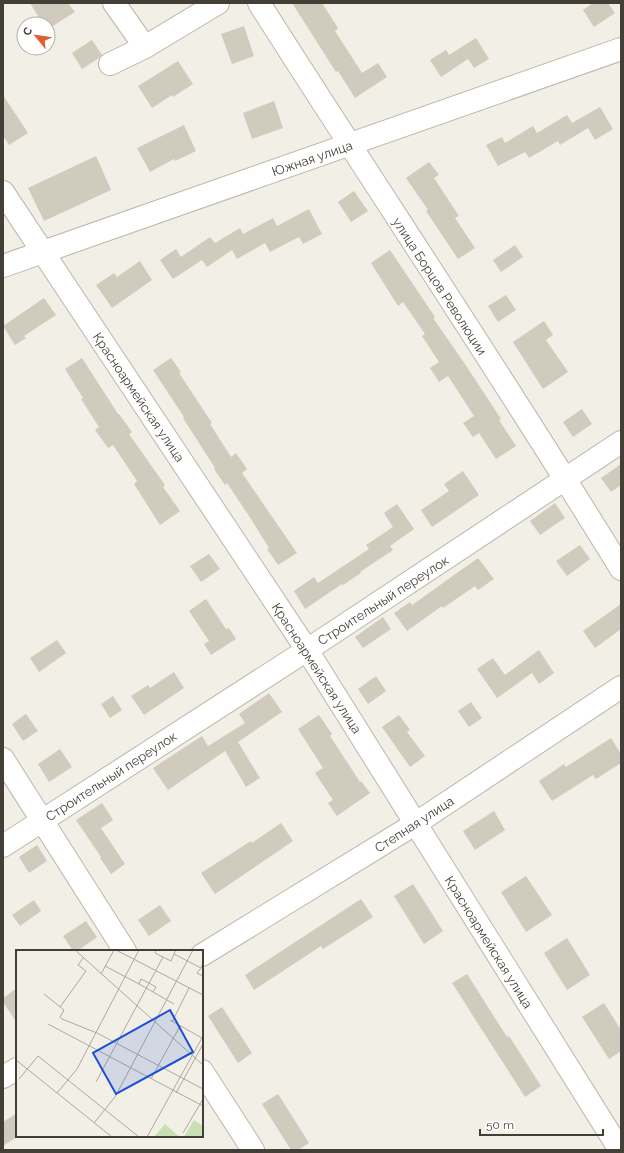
<svg xmlns="http://www.w3.org/2000/svg" width="624" height="1153" font-family="Raleway,sans-serif">
  <rect width="100%" height="100%" fill="#f1efe6"/>
  <g fill="#d1cbbd">
    <polygon points="30,3 68,3 75,12 48,29 48,24 43,24"/>
    <polygon points="292,3 322,3 338,28 335,31 362,73 378,63 387,77 355,98 338,71 336,72"/>
    <polygon points="593,3 608,3 615,13 594,27 583,10"/>
    <polygon points="244,26 254,56 232,64 221,34"/>
    <polygon points="476,38 489,59 474,68 468,59 441,77 430,60 446,50 449,55"/>
    <polygon points="92,40 102,55 99,58 82,69 72,53"/>
    <polygon points="178,61 193,84 173,97 172,95 152,108 138,86"/>
    <polygon points="3,95 28,133 9,145 3,136"/>
    <polygon points="274,101 283,128 252,139 243,113"/>
    <polygon points="600,107 613,129 595,140 588,128 560,145 558,141 529,158 525,152 498,166 486,145 502,137 505,143 533,126 537,133 567,115 572,123"/>
    <polygon points="184,125 196,151 175,161 174,159 150,172 137,148"/>
    <polygon points="96,156 111,190 44,221 28,188"/>
    <polygon points="429,162 439,175 434,178 459,216 455,218 475,248 458,259 426,211 428,210 406,178"/>
    <polygon points="354,191 368,211 351,222 338,202"/>
    <polygon points="309,209 322,234 303,244 299,237 270,252 265,243 237,259 232,250 207,267 202,260 173,279 160,260 176,249 181,257 210,237 215,243 240,228 243,234 273,218 277,226"/>
    <polygon points="515,245 523,257 501,272 493,260"/>
    <polygon points="390,250 435,317 433,318 465,364 501,419 499,420 516,446 496,459 479,433 473,437 463,423 474,416 448,376 439,382 430,368 439,362 422,336 425,334 403,302 398,306 371,263"/>
    <polygon points="140,261 152,280 112,308 96,285 114,273 117,277"/>
    <polygon points="506,295 516,310 498,322 488,306"/>
    <polygon points="44,298 56,315 24,336 26,338 15,345 3,326"/>
    <polygon points="544,321 553,335 546,340 568,372 543,389 513,342"/>
    <polygon points="82,358 118,414 119,414 132,432 129,434 165,485 163,487 180,511 160,525 134,484 137,481 113,445 108,448 95,430 99,427 81,399 83,398 65,369"/>
    <polygon points="171,358 181,372 179,373 212,423 210,424 231,457 236,453 247,469 242,473 297,553 278,565 267,549 269,548 251,519 227,483 225,485 214,469 215,468 183,418 184,417 153,370"/>
    <polygon points="582,409 592,424 573,437 563,422"/>
    <polygon points="621,464 621,485 611,492 601,478"/>
    <polygon points="463,471 479,495 432,527 421,510 449,491 444,484"/>
    <polygon points="555,503 565,518 540,535 530,521"/>
    <polygon points="397,504 414,529 390,546 393,550 360,572 361,573 343,585 342,584 305,609 294,591 314,577 318,583 369,549 366,545 393,527 384,513"/>
    <polygon points="580,545 590,559 567,576 556,561"/>
    <polygon points="209,554 220,569 201,582 190,566"/>
    <polygon points="478,558 494,579 478,590 475,586 443,608 442,606 407,631 394,613 410,602 412,605"/>
    <polygon points="206,599 226,629 229,628 236,639 211,655 204,644 209,641 189,611"/>
    <polygon points="621,604 621,629 595,648 583,631"/>
    <polygon points="383,617 391,629 363,648 355,637"/>
    <polygon points="57,640 66,653 39,672 30,658"/>
    <polygon points="539,650 554,673 539,684 532,673 497,698 477,669 493,658 505,675"/>
    <polygon points="174,672 184,688 144,715 131,696 148,685 150,688"/>
    <polygon points="376,676 386,691 368,704 358,689"/>
    <polygon points="269,693 282,712 238,742 260,778 246,787 225,751 168,790 153,768 202,736 208,746 245,723 239,714"/>
    <polygon points="113,696 122,710 110,718 101,704"/>
    <polygon points="471,702 482,718 469,727 458,711"/>
    <polygon points="26,714 38,731 23,741 12,724"/>
    <polygon points="319,715 332,734 330,736 360,782 361,781 370,793 337,816 328,803 333,800 315,773 323,768 298,729"/>
    <polygon points="399,715 410,730 407,732 425,756 410,767 382,727"/>
    <polygon points="611,738 621,754 621,763 596,779 593,775 552,801 539,781 564,764 566,767"/>
    <polygon points="60,749 72,767 49,782 38,764"/>
    <polygon points="102,803 113,820 101,828 125,864 111,874 100,858 101,857 76,820"/>
    <polygon points="494,811 505,830 475,850 463,831"/>
    <polygon points="281,823 293,841 215,894 201,873 251,841 252,843"/>
    <polygon points="37,845 47,861 29,873 19,857"/>
    <polygon points="526,876 552,915 526,932 501,892"/>
    <polygon points="413,884 443,931 424,944 394,896"/>
    <polygon points="361,899 373,917 323,949 321,946 254,990 245,975"/>
    <polygon points="34,900 41,911 20,926 12,915"/>
    <polygon points="160,905 171,921 149,936 138,920"/>
    <polygon points="86,921 97,937 77,951 73,951 63,936"/>
    <polygon points="567,938 590,975 567,990 544,953"/>
    <polygon points="467,974 507,1037 509,1036 541,1086 525,1097 452,983"/>
    <polygon points="17,988 17,1023 3,1002 3,998"/>
    <polygon points="604,1003 621,1030 621,1051 609,1059 582,1017"/>
    <polygon points="222,1007 252,1053 238,1063 208,1016"/>
    <polygon points="278,1094 309,1143 298,1150 291,1150 262,1104"/>
    <polygon points="17,1113 17,1137 3,1146 3,1122"/>
  </g>
  <g fill="none" stroke-linecap="round" stroke-linejoin="round">
    <g stroke="#bbb7aa" stroke-width="24">
      <g id="minor">
        <polyline points="114,3 145,47"/>
        <path d="M259,3C379,192 504,378 621,569"/>
        <polyline points="110,64 145,47 218,3"/>
        <polyline points="3,192 307,650 620,1150"/>
        <polyline points="3,266 621,49"/>
        <polyline points="3,759 125,951"/>
        <polyline points="3,846 307,650 621,442"/>
        <polyline points="202,955 415,824 621,687"/>
        <polyline points="202,1071 253,1150"/>
        <polyline points="3,1077 17,1069"/>
      </g>
    </g>
    <use href="#minor" stroke="#fff" stroke-width="22"/>
  </g>
  <g text-anchor="middle" stroke-width="3" stroke-linejoin="round" paint-order="stroke">
    <g font-size="13" fill="#433f36" stroke="#fff">
      <text transform="translate(312 158) rotate(-19)" y="5">Южная улица</text>
      <text transform="translate(440 286) rotate(57)" y="5">улица Борцов Революции</text>
      <text transform="translate(139 397) rotate(56)" y="5">Красноармейская улица</text>
      <text transform="translate(383 600) rotate(-33)" y="5">Строительный переулок</text>
      <text transform="translate(317 668) rotate(57)" y="5">Красноармейская улица</text>
      <text transform="translate(111 776) rotate(-33)" y="5">Строительный переулок</text>
      <text transform="translate(414 824) rotate(-33)" y="5">Степная улица</text>
      <text transform="translate(489 942) rotate(58)" y="5">Красноармейская улица</text>
    </g>
  </g>
  <g transform="translate(16 950)">
    <rect width="187" height="187" fill="#f1efe6"/>
    <path d="M178,170L187,176V187H168ZM149,174L160,184L165,187H138Z" fill="#c7e0b4"/>
    <path fill="none" stroke="#aba9a0" stroke-width="1" d="M59,0L187,115M100,0L187,45M140,0L139,3L155,11L158,4M160,0L158,4L185,18L187,13M89,16L123,34L125,29L133,33L140,37L137,42L158,54M185,18L181,23L187,26M85,24L98,0M123,34L137,42M28,44L48,60L44,67L46,69L81,83L187,139M44,57L70,21L62,15L67,8M154,70L186,88M156,72L173,38M32,74L187,156M0,110L96,187M3,129L22,106L123,187M135,129L164,76M80,132L147,7M41,143L61,119L123,0M160,143L187,94M78,173L99,147L177,0M167,183L187,149M131,187L187,86"/>
    <path fill="#1d4ed8" fill-opacity="0.15" stroke="#1d4ed8" stroke-width="2" d="M154,60L177,102L100,144L77,103Z"/>
    <rect width="187" height="187" fill="none" stroke="#433f36" stroke-width="2"/>
  </g>
  <rect width="624" height="1153" fill="none" stroke="#433f36" stroke-width="8"/>
  <g transform="translate(36 36) rotate(299)"><circle r="19" fill="#ffffff" stroke="#b4b2af"/>
  <path d="M0-3L7 15L0 10L-7 15Z" fill="#df5f2f"/>
  <text y="-6" font-size="11" font-weight="bold" text-anchor="middle" fill="#433f36">С</text>
  </g>
  <path d="M480 1129v6h123v-6" fill="none" stroke="#433f36" stroke-width="2"/>
  <text x="486" y="1129" font-size="12" fill="#433f36" stroke="#ffffff" stroke-width="3" paint-order="stroke">50 m</text>
</svg>
